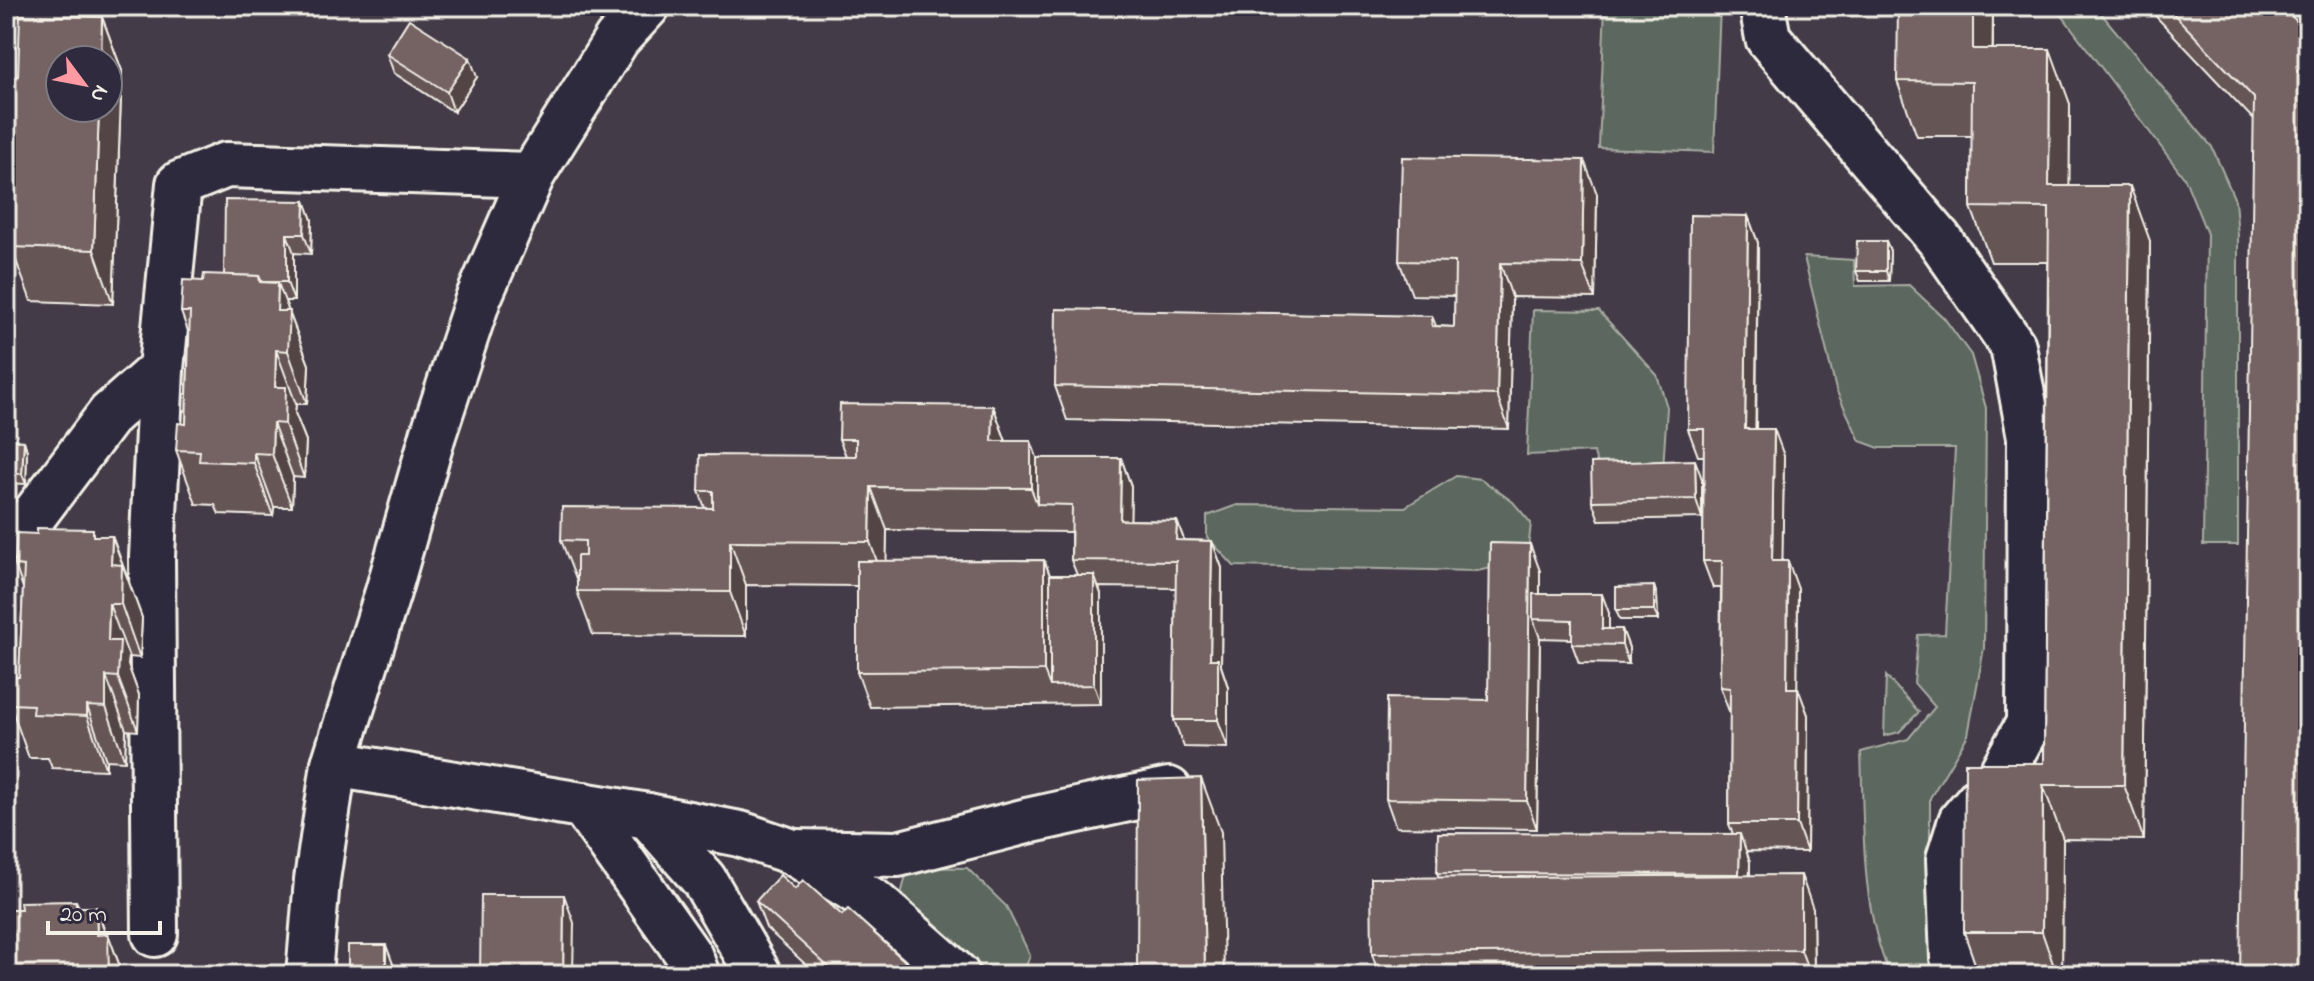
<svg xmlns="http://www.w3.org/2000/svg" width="2314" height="981" font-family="'Indie Flower',sans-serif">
  <rect width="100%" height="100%" fill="#443b48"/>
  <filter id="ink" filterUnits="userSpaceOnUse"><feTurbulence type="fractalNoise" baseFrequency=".0125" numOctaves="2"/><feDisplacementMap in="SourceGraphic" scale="16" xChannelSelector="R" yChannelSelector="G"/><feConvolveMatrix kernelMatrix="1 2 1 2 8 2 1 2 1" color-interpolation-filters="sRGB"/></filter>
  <g filter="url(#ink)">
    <g fill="#5b685e" stroke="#a8aca3" stroke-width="2">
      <polygon points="1605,6 1720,6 1714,152 1599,148"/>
      <polygon points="2055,6 2095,6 2212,147 2235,200 2238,236 2238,545 2203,545 2207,234 2185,179"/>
      <path d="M1804,257L1854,260L1855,286L1909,285L1944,318L1971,355L1986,408L1984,648L1968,735L1930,798V878L1941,975H1890C1860,906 1864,826 1861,752L1908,739L1935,707L1914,683L1918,635L1945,634L1955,448H1879L1860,441L1836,390Z"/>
      <polygon points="1533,310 1599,311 1657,375 1667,407 1663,469 1599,474 1594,452 1527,455"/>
      <polygon points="1456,476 1481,479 1513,502 1531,523 1527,561 1477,571 1234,566 1207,537 1207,516 1237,505 1405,507"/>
      <polygon points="1886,676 1919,712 1899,732 1884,736"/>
      <polygon points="908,867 967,868 1006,906 1030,955 1023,975 972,975 915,921 901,895"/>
    </g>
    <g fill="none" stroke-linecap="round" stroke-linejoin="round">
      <g stroke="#f4f1e8" stroke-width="50">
        <g id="minor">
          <polyline points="1762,6 1768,38 1939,239 2013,346 2030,437 2029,723 2001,774 1961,821 1949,859 1953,958"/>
          <polyline points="6,538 28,523 110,414 161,369"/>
          <polyline points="334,764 648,816 740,834 793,852 874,902 957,975"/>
          <polyline points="583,805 690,957 697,975"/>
          <polyline points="648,816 704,880 759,975"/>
          <polyline points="795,852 898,854 1027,821 1169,790"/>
          <polyline points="155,934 152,557 161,369 179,184 226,165 532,175"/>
          <polyline points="309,975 317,880 334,764 388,592 433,435 478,299 532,175 617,39 647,6"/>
        </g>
      </g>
      <use href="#minor" stroke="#2f2a3d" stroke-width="44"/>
    </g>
    <g fill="#655454" stroke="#f4f1e8" stroke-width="2" fill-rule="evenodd">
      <polygon points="1993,6 1993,49 2070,104 2069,186 2150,241 2144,840 2063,839 2062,975 1979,975 1964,932 2044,763 2048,262 1991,262 1971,207 1972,136 1917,136 1897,81"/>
      <polygon points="2146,6 2282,6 2253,119"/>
      <polygon points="102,17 122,71 113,304 31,301 11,247 13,212 6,193 6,153 18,76"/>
      <polygon points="387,54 477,77 454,112 394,73"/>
      <polygon points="1597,194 1595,298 1512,297 1509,429 1067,420 1055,386 1432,316 1436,326 1454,327 1455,296 1412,295 1399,261"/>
      <polygon points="305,201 312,220 311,254 294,253 294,301 285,301 309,365 307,404 296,404 295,413 306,441 304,478 293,477 292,507 274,507 273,516 219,514 215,505 196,504 176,450 186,424 189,334 181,312 203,281 224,275"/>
      <polygon points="1748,216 1758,243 1756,429 1784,456 1782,561 1798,589 1797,688 1808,715 1807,852 1746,851 1750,862 1750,875 1813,909 1814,975 1379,975 1372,954 1439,878 1437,873 1733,834 1729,824 1730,714 1720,687 1721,588 1713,588 1703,561 1704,456 1698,456 1688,429"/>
      <polygon points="1886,241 1890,251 1889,281 1860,281 1856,271"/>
      <path d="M993,406L1006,441L1037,458H1121L1131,486L1130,520L1177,521L1184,540L1212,541L1222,568L1221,666L1228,687V748L1184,747L1174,720L1176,588L1099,587L1101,594V704L870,707L857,672V586L746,585V636L593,635L577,591V582L561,540L705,508L699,491L846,456L839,439ZM887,530L1071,532V560L1077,575H1050L1044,560L886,561Z"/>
      <polygon points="6,440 24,441 27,451 26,484 6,483"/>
      <polygon points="1702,479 1702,518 1599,520 1592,501"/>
      <polygon points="95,536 112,536 142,618 140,658 129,657 128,665 139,695 138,731 126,730 125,761 106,760 106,770 52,768 48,758 29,758 10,704 19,677 23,588 15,565"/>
      <polygon points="1540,571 1540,594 1609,613 1609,629 1622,629 1629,648 1629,664 1579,663 1572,644 1572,639 1540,638 1537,829 1396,827 1386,799 1488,700"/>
      <polygon points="1654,586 1657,596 1658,620 1620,620 1616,610"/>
      <polygon points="76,901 79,907 96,907 106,934 108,934 123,975 10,975 10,969 6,957 6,909 21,909"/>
      <polygon points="756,901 842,915 920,975 817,975 766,928"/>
    </g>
    <g fill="#524545" stroke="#f4f1e8" stroke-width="2">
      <polygon points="1973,6 1993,6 1992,103 1973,49"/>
      <polygon points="102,17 122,71 113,304 94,250 99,108 108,108 108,60 101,60"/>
      <polygon points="2050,49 2070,104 2069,240 2049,186"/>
      <polygon points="470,58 477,77 454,112 447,92"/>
      <polygon points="1584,160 1597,194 1595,298 1582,264"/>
      <polygon points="2130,186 2150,241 2144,840 2124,785"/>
      <polygon points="305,201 312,220 311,254 304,234"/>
      <polygon points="1748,216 1758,243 1755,457 1745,429"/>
      <polygon points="287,234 294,253 294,301 287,282"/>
      <polygon points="1886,241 1890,251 1889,281 1886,271"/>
      <polygon points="1500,263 1512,297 1509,429 1497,395"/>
      <polygon points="278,283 309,365 307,404 288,351 277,311"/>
      <polygon points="276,350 296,404 295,413 306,441 304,478 285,424 275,387"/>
      <polygon points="993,406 1009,450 992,441"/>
      <polygon points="273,423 293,477 292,507 272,454"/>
      <polygon points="1774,429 1784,456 1782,588 1772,561"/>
      <polygon points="24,441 27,451 26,484 22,474"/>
      <polygon points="1031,441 1047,485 1037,504 1031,488"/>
      <polygon points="254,453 274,507 273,516 254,463"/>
      <polygon points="1121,458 1131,486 1130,547 1120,520"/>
      <polygon points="1695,460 1702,479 1702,518 1696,499"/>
      <polygon points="871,487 887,530 886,586 870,542"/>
      <polygon points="1177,521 1187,548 1176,540"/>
      <polygon points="112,536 142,618 140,658 121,604 111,564"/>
      <polygon points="730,541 746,585 746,636 730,592"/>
      <polygon points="1212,541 1222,568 1221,666 1228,687 1228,748 1218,720 1210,659"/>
      <polygon points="1530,544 1540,571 1540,619 1533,619 1540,638 1537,829 1527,801"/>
      <polygon points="1044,560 1057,594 1050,686 1044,671"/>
      <polygon points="1788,561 1798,589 1797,715 1787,688"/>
      <polygon points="1094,575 1101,594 1101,704 1094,685"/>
      <polygon points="1654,586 1657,596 1658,620 1654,610"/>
      <polygon points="1602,594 1609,613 1609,644 1602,629"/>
      <polygon points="109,604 129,657 128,665 139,695 138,731 118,677 108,641"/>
      <polygon points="1622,629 1629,648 1629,664 1622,645"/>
      <polygon points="106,676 126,730 125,761 106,707"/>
      <polygon points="1798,688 1808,715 1807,852 1797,824"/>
      <polygon points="87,706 106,760 106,770 87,716"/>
      <polygon points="1201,778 1221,832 1224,975 1205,975"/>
      <polygon points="2043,785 2063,839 2062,975 2057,975 2042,932"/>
      <polygon points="1740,834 1750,862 1749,901 1739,874"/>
      <polygon points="1801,875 1813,909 1814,975 1810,975 1801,950"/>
      <polygon points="564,895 574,923 573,975 563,975"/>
      <polygon points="96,907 108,942 108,934 123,975 110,975 109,969 97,935"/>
      <polygon points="386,945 396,972 396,975 386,975"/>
    </g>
    <g fill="#756262" stroke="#f4f1e8" stroke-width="2">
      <polygon points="1898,6 1973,6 1973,49 2050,49 2049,186 2130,186 2124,785 2043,785 2042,932 1964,932 1965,763 2044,763 2049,208 1971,207 1972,82 1897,81"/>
      <polygon points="2166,6 2282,6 2308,33 2308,975 2240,975 2254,98"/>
      <polygon points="20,15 102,17 101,60 60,60 60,108 99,108 94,250 11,247 14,190 6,190 9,75 18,76"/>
      <polygon points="409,19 470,58 447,92 387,54"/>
      <polygon points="1402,157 1584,160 1582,264 1500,263 1497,395 1055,386 1056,309 1432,316 1432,326 1454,327 1455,262 1399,261"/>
      <polygon points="225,200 305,201 304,234 287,234 287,282 262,282 259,276 224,275"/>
      <polygon points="1690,215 1748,216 1745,429 1774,429 1772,561 1788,561 1787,688 1798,688 1797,824 1729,824 1730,688 1720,687 1722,561 1703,561 1704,429 1688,429"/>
      <polygon points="1857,241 1886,241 1886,271 1856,271"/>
      <polygon points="204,274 259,276 260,282 278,283 277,311 290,311 288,351 276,350 275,387 286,387 285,424 273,423 272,454 254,453 254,463 199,461 200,451 176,450 178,423 186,424 190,312 181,312 183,280 203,281"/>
      <polygon points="840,404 993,406 992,441 1031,441 1031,488 871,487 870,542 730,541 730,592 577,591 577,556 585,556 585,541 561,540 562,507 713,508 713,491 699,491 700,455 856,456 856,439 839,439"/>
      <polygon points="6,440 24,441 22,474 6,473"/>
      <polygon points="1037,458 1121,458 1120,520 1177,521 1176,540 1212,541 1210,659 1218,659 1218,720 1174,720 1176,561 1071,560 1072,505 1037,504"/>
      <polygon points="1695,460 1696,499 1592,501 1591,463"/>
      <polygon points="37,528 93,529 93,536 112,536 111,564 122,565 121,604 109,604 108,641 120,641 118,677 106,676 106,707 87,706 87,716 32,714 33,705 10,704 10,677 19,677 24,566 15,565 16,533 37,534"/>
      <polygon points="1490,543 1530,544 1527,801 1386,799 1387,698 1488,700"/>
      <polygon points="1044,560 1044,671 857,672 857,561"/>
      <polygon points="1050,575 1094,575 1094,685 1050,686"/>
      <polygon points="1654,586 1654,610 1616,610 1616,587"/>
      <polygon points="1533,594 1602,594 1602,629 1622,629 1622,645 1572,644 1572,620 1533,619"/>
      <polygon points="1201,778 1205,975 1137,975 1138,780"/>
      <polygon points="1438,833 1740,834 1739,874 1437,873"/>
      <polygon points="780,875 795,889 803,880 842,915 848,909 920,975 837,975 756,901"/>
      <polygon points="1801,875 1801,950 1372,954 1371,878"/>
      <polygon points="481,895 564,895 563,975 480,975"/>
      <polygon points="76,901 76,907 96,907 97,935 108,934 109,973 98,975 10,975 9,942 6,942 6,909 21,909 20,902"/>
      <rect x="348" y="945" width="38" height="30"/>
    </g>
  </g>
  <rect width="2314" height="981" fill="none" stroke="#2f2a3d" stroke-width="32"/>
  <rect x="16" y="16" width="2282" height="949" fill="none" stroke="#f4f1e8" stroke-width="3" filter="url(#ink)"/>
  <g transform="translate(84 84) rotate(122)"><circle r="38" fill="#2f2a3d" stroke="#7e7a81" stroke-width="2"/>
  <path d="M0-6L14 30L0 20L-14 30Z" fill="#ff9aa2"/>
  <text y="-12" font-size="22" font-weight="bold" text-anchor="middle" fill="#f4f1e8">N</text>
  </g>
  <path d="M48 921v12h112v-12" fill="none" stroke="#f4f1e8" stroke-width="4"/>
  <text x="60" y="921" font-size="24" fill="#f4f1e8" stroke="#2f2a3d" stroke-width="6" paint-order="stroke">20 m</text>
</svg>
